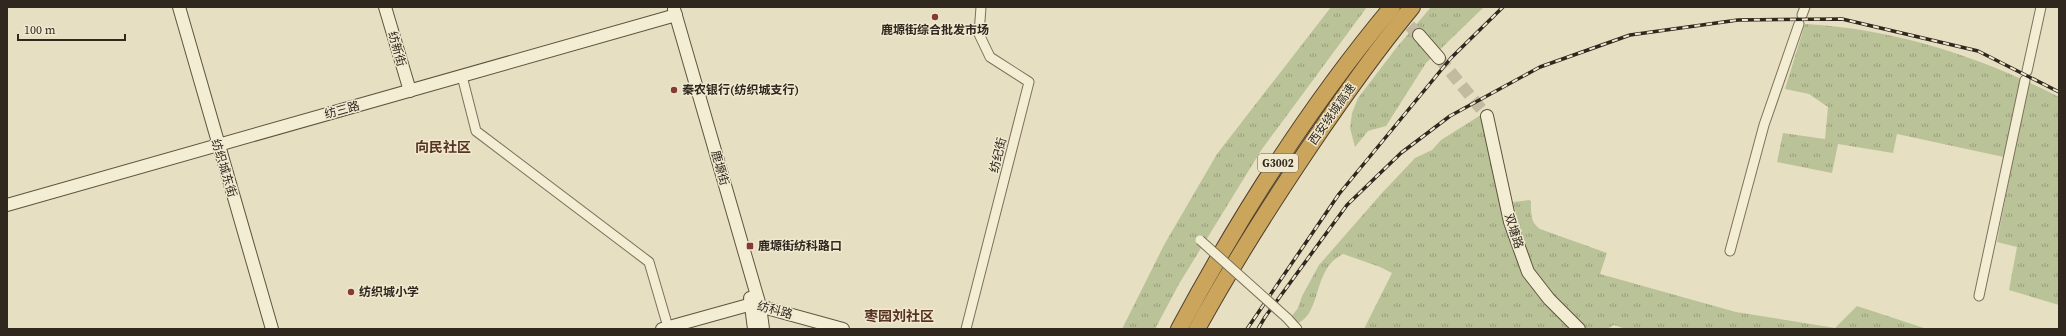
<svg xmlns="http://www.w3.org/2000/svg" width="2066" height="336" font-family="'Source Serif 4','Noto Sans SC',serif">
  <defs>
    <pattern id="grass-tufts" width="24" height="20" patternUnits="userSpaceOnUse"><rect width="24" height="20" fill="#bac398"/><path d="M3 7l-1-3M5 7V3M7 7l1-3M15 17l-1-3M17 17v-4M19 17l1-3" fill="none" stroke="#989e7b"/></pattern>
  </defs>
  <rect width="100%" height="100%" fill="#e7dfc2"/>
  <g fill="url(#grass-tufts)">
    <polygon points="1331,7 1367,7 1262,149 1179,284 1155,329 1122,329 1164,245 1217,154"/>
    <polygon points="1431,7 1484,7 1426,63 1386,126 1368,131 1355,147 1350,128 1352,113 1358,98 1397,47"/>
    <path d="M1805,24C1895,29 1979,56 2059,97V305L2009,290L2017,247L1997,242L2013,159L1897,134L1893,153L1838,144L1832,173L1777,162L1783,133L1825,139L1828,107L1809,94L1785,89Z"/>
    <path d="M1484,113L1515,246L1573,329H1364L1392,273L1380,267L1343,254C1312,269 1322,313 1298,323L1291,317L1298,308L1302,296L1319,265L1382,193L1415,158L1432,150L1441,140Z"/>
    <path d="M1529,200L1531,201C1531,212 1530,222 1540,229L1607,253L1600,274L1736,312L1835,328L1857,306L1927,329H1626L1614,325L1607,329H1586L1556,299L1535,271L1528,259L1513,202Z"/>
  </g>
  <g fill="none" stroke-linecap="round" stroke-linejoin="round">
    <g stroke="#c2baa1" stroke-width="12" stroke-dasharray="12 6" stroke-linecap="butt">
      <polyline points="1397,13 1419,35"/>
      <polyline points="1439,58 1487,116"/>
    </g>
    <g stroke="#7e715c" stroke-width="11">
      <g id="street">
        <polyline points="1802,15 1805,7"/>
        <polyline points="2027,71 2041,7"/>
        <polyline points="462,76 476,131 649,262 668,327"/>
        <polyline points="1730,251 1764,125 1799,24"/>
        <polyline points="1979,296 2025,80"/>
        <polyline points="1287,318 1297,329"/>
        <polyline points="966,329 1029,82 990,57 979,34 981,7"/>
      </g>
    </g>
    <g stroke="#60533f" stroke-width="14">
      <g id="secondary">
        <polyline points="179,7 272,329"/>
        <polyline points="385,7 410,91"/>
        <polyline points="674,9 760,306 763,329"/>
        <polyline points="1419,35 1439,58"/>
        <polyline points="1487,116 1510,222 1528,272 1549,299 1579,329"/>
        <polyline points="7,205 676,15"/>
        <polyline points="750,298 754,329"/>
        <polyline points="662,329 752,304 843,329"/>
      </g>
    </g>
    <g stroke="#4d402f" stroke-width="18">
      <g id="highway">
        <path d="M1179,329C1239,217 1311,104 1392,7"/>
        <path d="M1197,329C1231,267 1269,207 1308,149C1341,100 1375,52 1412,7"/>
      </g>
    </g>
    <use href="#street" stroke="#f3edd4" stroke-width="9"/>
    <use href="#secondary" stroke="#f3edd4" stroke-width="12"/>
    <use href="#highway" stroke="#cca55d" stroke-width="16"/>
    <g stroke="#30281e" stroke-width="3.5">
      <g id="rail">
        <polyline points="1247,329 1339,194 1451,58 1503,7"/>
        <polyline points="1258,329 1265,317 1347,205 1401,153 1450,116 1540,67 1630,35 1738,20 1842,19 1978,51 2059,92"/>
      </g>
    </g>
    <use href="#rail" stroke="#f0e9d0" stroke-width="2" stroke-dasharray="6" stroke-linecap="butt"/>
    <g stroke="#7e715c" stroke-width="11" stroke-linecap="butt">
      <polyline id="street-bridge" points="1200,240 1287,318"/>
    </g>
    <use href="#street-bridge" stroke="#f3edd4" stroke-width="9"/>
  </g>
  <g fill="#853b34" stroke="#f0e9d0" stroke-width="1.5">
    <circle cx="935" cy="17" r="4"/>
    <circle cx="674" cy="90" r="4"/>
    <rect x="746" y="242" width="8" height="8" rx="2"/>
    <circle cx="351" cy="292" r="4"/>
  </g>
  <g text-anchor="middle" stroke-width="3" stroke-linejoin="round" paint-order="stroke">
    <rect fill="#f0e9d0" stroke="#6a6253" stroke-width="1" x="1258" y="154" width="40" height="18" rx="3"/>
    <g font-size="11" font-weight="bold" fill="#30281e">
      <text x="1278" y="167">G3002</text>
    </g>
    <g font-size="12" font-weight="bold" fill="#30281e" stroke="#f0e9d0" text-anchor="start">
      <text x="935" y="34" text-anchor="middle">鹿塬街综合批发市场</text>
      <text x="682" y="94">秦农银行(纺织城支行)</text>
      <text x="758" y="250">鹿塬街纺科路口</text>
      <text x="359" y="296">纺织城小学</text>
    </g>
    <g font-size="12" fill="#30281e" stroke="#f0e9d0">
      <text transform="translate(397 49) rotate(74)" y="4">纺新街</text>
      <text transform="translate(342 110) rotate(-15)" y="4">纺三路</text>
      <text transform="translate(1332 114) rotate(-55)" y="4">西安绕城高速</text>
      <text transform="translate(998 155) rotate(-76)" y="4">纺纪街</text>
      <text transform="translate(224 168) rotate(73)" y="4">纺织城东街</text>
      <text transform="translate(720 168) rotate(74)" y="4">鹿塬街</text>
      <text transform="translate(1514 231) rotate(72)" y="4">双塘路</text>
      <text transform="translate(775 310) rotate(15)" y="4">纺科路</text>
    </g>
    <g font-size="14" font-weight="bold" fill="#573323" stroke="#f0e9d0">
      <text x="443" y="152">向民社区</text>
      <text x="899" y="321">枣园刘社区</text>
    </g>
  </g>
  <rect width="2066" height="336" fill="none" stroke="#30281e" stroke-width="16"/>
  <path d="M18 34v6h107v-6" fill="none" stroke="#30281e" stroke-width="2"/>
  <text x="24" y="34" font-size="12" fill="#30281e" stroke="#f0e9d0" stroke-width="3" paint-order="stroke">100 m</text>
</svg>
